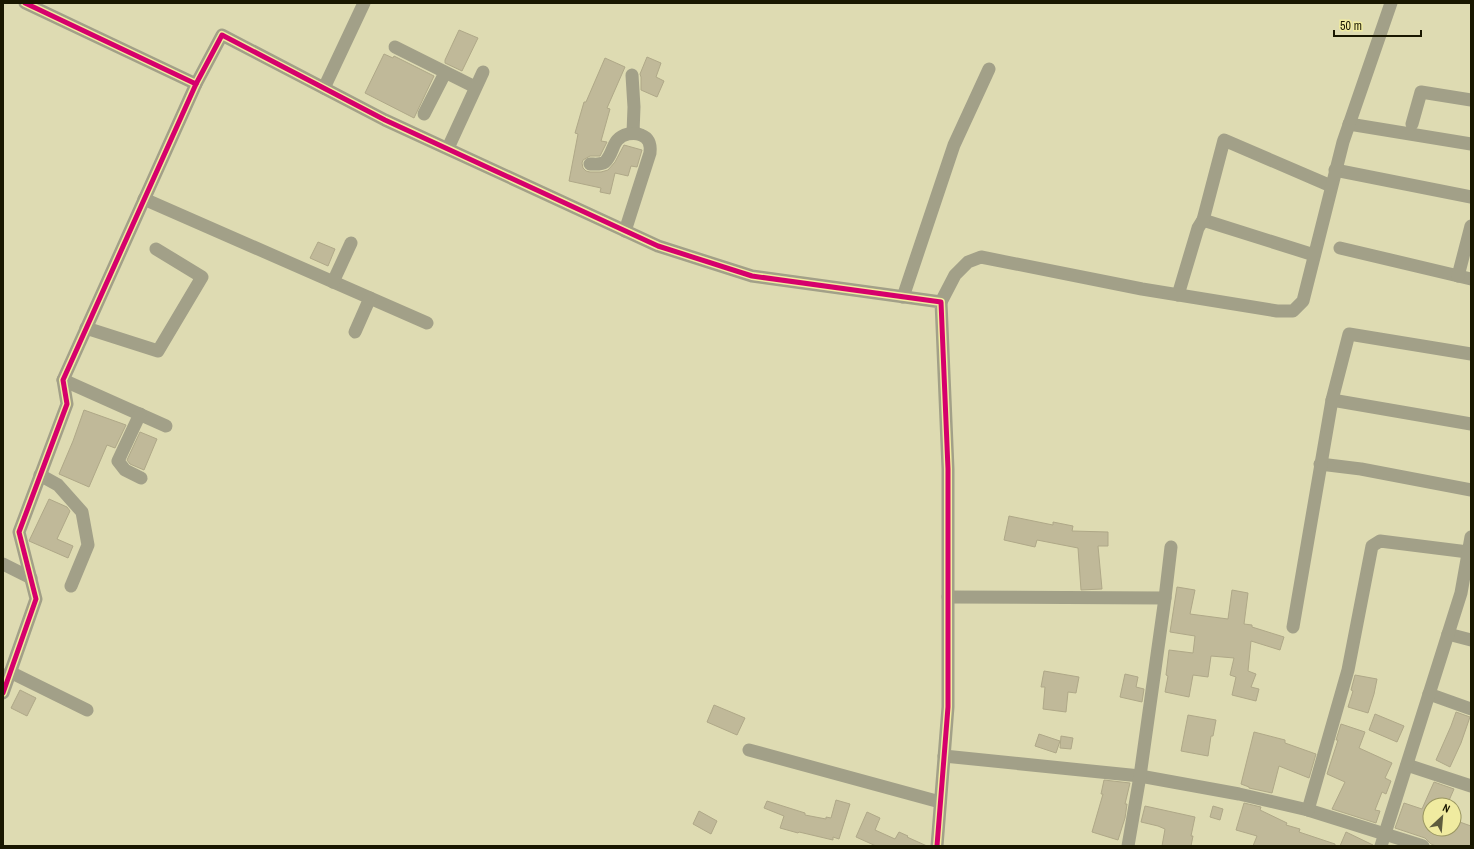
<svg xmlns="http://www.w3.org/2000/svg" width="1474" height="849" font-family="'Archivo Narrow',sans-serif">
  <rect width="100%" height="100%" fill="#dedbb2"/>
  <g fill="#c0b999" stroke="#afa888">
    <polygon points="459,30 478,38 462,71 445,63 445,60"/>
    <polygon points="384,54 393,58 394,56 434,76 414,118 365,93"/>
    <polygon points="647,57 661,63 656,77 664,81 657,97 641,90 641,77 640,74"/>
    <polygon points="605,58 625,67 607,108 610,109 601,141 607,142 600,156 590,156 583,160 582,163 583,168 586,171 590,172 601,172 608,170 615,162 624,145 642,150 637,167 631,166 628,176 615,173 610,194 600,192 601,188 569,181 578,134 575,133 584,102 586,102"/>
    <polygon points="318,242 335,249 328,266 310,258"/>
    <polygon points="84,410 126,425 115,448 107,445 89,487 59,474 73,441"/>
    <polygon points="140,432 157,439 144,470 130,464 127,460"/>
    <polygon points="49,499 67,507 70,511 57,539 73,546 68,558 29,541"/>
    <polygon points="1009,516 1053,525 1053,522 1073,526 1072,531 1108,532 1108,546 1098,546 1102,589 1081,590 1078,548 1037,540 1035,547 1004,540"/>
    <polygon points="1177,587 1195,590 1190,614 1228,619 1232,590 1248,593 1244,624 1252,625 1252,627 1284,637 1280,650 1251,641 1248,671 1256,674 1251,687 1259,689 1256,701 1232,695 1236,677 1230,675 1234,658 1211,656 1208,677 1193,675 1189,697 1165,692 1168,676 1166,675 1169,650 1193,653 1195,636 1170,632"/>
    <polygon points="1044,671 1079,677 1076,693 1068,692 1066,712 1043,709 1045,687 1041,687"/>
    <polygon points="1125,674 1138,677 1136,687 1144,689 1142,702 1120,697"/>
    <polygon points="1355,675 1377,679 1374,694 1368,713 1348,707 1353,691 1351,690"/>
    <polygon points="20,690 36,698 27,716 11,708"/>
    <polygon points="714,705 745,718 737,735 707,722"/>
    <polygon points="1456,712 1470,717 1461,743 1450,767 1436,760 1451,726"/>
    <polygon points="1375,714 1404,726 1397,742 1369,730"/>
    <polygon points="1188,715 1216,720 1213,736 1211,736 1208,756 1181,751"/>
    <polygon points="1341,724 1365,732 1359,748 1392,763 1385,778 1391,781 1386,794 1382,792 1375,810 1380,811 1376,823 1332,809 1345,782 1327,774 1338,740 1336,740"/>
    <polygon points="1254,732 1285,740 1285,743 1316,754 1309,778 1279,766 1272,793 1249,788 1249,787 1241,784"/>
    <polygon points="1039,734 1060,741 1056,753 1035,746"/>
    <polygon points="1061,736 1073,738 1071,749 1060,748"/>
    <polygon points="1104,780 1130,783 1125,804 1127,804 1125,818 1118,840 1092,832 1103,794 1101,794"/>
    <polygon points="1434,782 1454,789 1447,805 1430,805 1430,829 1438,829 1446,832 1446,829 1454,829 1454,820 1471,826 1471,846 1436,846 1431,844 1425,838 1395,828 1404,803 1422,809"/>
    <polygon points="836,800 850,804 839,839 833,837 833,840 799,832 798,833 780,828 784,816 764,808 767,801 805,813 805,815 826,819 826,817 831,818"/>
    <polygon points="1244,803 1261,807 1260,810 1287,823 1286,825 1300,829 1299,832 1335,844 1335,846 1253,846 1257,836 1236,830"/>
    <polygon points="1145,806 1195,817 1191,836 1193,836 1191,846 1162,846 1165,829 1158,826 1141,822"/>
    <polygon points="1213,806 1223,809 1220,820 1210,817"/>
    <polygon points="699,811 717,821 711,834 693,824"/>
    <polygon points="867,812 880,818 875,830 895,839 899,832 908,836 907,837 927,846 876,846 856,837"/>
    <polygon points="1346,832 1373,845 1373,846 1340,846"/>
  </g>
  <g fill="none" stroke-linecap="round" stroke-linejoin="round">
    <g stroke="#a2a088" stroke-width="13">
      <polyline points="395,47 475,87"/>
      <polyline points="632,75 634,107 633,133"/>
      <polyline points="196,84 222,35 385,120 658,246 752,276 941,302 948,469 948,707 937,846"/>
      <polyline points="324,88 364,3"/>
      <polyline points="424,114 445,73"/>
      <polyline points="1349,124 1471,144"/>
      <polyline points="1412,124 1421,92 1471,100"/>
      <polyline points="448,148 483,72"/>
      <path d="M590,164C595,164 601,165 605,162C615,152 611,138 628,134C633,133 637,133 641,135C649,138 651,144 650,153L625,231"/>
      <polyline points="1335,170 1471,197"/>
      <polyline points="144,199 427,323"/>
      <polyline points="1203,220 1314,255"/>
      <polyline points="1340,248 1471,279"/>
      <polyline points="1458,276 1471,226"/>
      <polyline points="333,282 351,243"/>
      <polyline points="1178,295 1198,228 1203,220 1224,140 1331,186"/>
      <polyline points="903,297 954,145 989,69"/>
      <polyline points="941,302 955,275 968,262 981,257 1142,289 1277,311 1293,311 1303,301 1343,142 1391,3"/>
      <polyline points="86,328 158,351 202,277 156,249"/>
      <polyline points="355,332 370,298"/>
      <polyline points="63,380 166,426"/>
      <polyline points="1332,400 1471,424"/>
      <polyline points="140,414 118,461 125,470 141,478"/>
      <polyline points="1320,464 1361,469 1471,490"/>
      <polyline points="40,475 58,485 82,512 88,545 71,586"/>
      <polyline points="3,564 31,578"/>
      <polyline points="948,597 1165,598"/>
      <polyline points="1293,627 1332,400 1349,334 1471,354"/>
      <polyline points="1448,634 1471,640"/>
      <polyline points="10,672 87,710"/>
      <polyline points="3,693 36,599 19,532 67,404 63,380 196,84 25,3"/>
      <polyline points="1429,694 1471,709"/>
      <polyline points="749,750 940,802"/>
      <polyline points="944,756 1140,776 1239,794 1308,810 1423,846"/>
      <polyline points="1407,765 1471,786"/>
      <polyline points="1308,810 1348,670 1372,546 1380,541 1468,552"/>
      <polyline points="1128,846 1140,776 1165,598 1171,547"/>
      <polyline points="1381,846 1461,593 1471,537"/>
    </g>
    <g stroke="#f0eba0" stroke-width="8">
      <g id="cycleway">
        <polyline points="196,84 222,35 385,120 658,246 752,276 941,302 948,469 948,707 937,846"/>
        <polyline points="3,693 36,599 19,532 67,404 63,380 196,84 25,3"/>
      </g>
    </g>
    <use href="#cycleway" stroke="#d6006c" stroke-width="5"/>
  </g>
  <rect width="1474" height="849" fill="none" stroke="#191700" stroke-width="8"/>
  <g transform="translate(1442 817) rotate(26)"><circle r="19" fill="#f0eba0" stroke="#9a9660"/>
  <path d="M0-3L7 15L0 10L-7 15Z" fill="#5e5c3e"/>
  <text y="-6" font-size="11" font-weight="bold" text-anchor="middle" fill="#191700">N</text>
  </g>
  <path d="M1334 30v6h87v-6" fill="none" stroke="#191700" stroke-width="2"/>
  <text x="1340" y="30" font-size="12" fill="#191700" stroke="#f0eba0" stroke-width="3" paint-order="stroke">50 m</text>
</svg>
